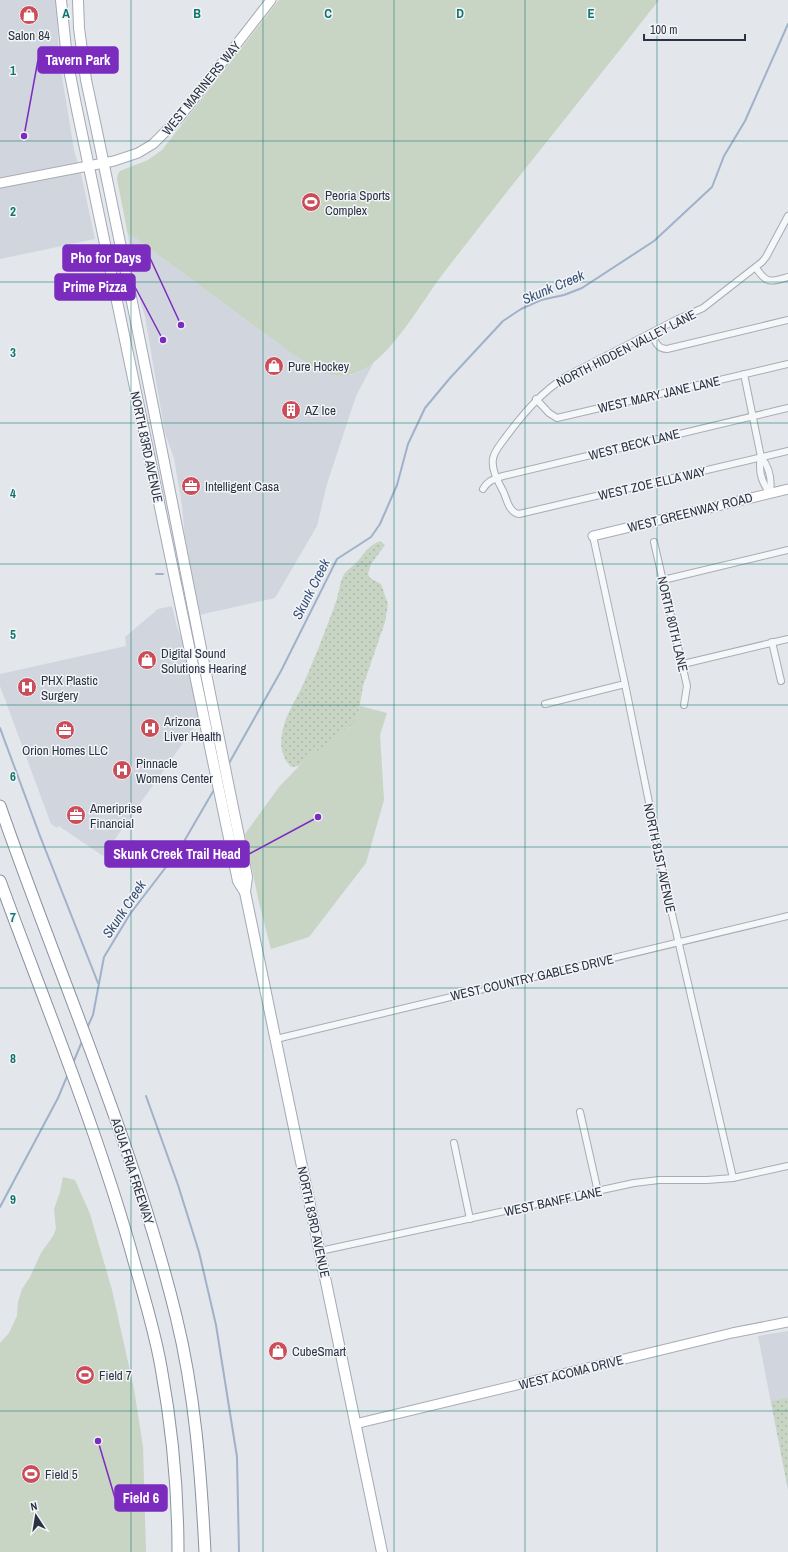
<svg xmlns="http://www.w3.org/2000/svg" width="788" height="1552" font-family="'Archivo Narrow',sans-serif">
  <defs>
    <pattern id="grass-dots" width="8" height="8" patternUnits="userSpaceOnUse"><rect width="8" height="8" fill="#c8d4c4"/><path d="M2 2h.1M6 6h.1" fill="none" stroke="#acb6aa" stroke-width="1.8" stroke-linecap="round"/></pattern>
  </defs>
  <rect width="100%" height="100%" fill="#e3e6eb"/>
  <g fill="#d1d5dd">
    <polygon points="0,0 56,0 59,58 74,150 81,174 95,239 0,259"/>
    <polygon points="130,234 294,355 313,368 350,375 359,372 374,362 356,396 327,484 317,526 275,598 199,615 185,540 182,505 174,458 165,433 145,317 135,283 128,235"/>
    <polygon points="172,606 177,627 185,648 200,722 197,723 103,856 59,826 57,828 51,824 0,686 0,674 126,646 125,637 158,609"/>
    <polygon points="788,1331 788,1490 758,1336"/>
  </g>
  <g fill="url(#grass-dots)">
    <path d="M380,541L385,545L371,564L368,574L370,578L381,584L388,604L385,622L363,686L358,715L355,722L339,736L305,760L299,766L291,767C282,757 280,748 282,734C284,718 294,703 301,689C314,661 325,631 336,602C339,594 340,579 345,573C347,570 351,568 354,565C364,555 366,547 380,541Z"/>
    <polygon points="788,1398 788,1489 771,1401"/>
  </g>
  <g fill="#c8d4c4">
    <path d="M279,0H659C587,92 513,183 442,275C420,304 391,358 358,372C335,382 313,368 294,355L130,234L128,235L117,179L118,174L120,171L148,160L162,150Z"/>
    <polygon points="360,706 387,713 380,735 384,800 366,863 309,937 271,949 259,903 245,834 279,787 305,760 350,727 358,715"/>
    <polygon points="63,1177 75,1180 90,1214 112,1290 134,1389 143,1447 146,1552 0,1552 0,1343 9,1333 17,1316 18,1302 22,1289 30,1277 41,1253 53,1236 56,1229 54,1209 60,1192"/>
  </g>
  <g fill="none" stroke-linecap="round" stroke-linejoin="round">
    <g stroke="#a0b1c9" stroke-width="2">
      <polyline points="156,574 163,574"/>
      <polyline points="0,728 40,836 98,983"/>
      <polyline points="228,765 281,671 337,559 371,537 380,524 397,485 408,444 425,408 450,378 503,321 521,309 541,300 564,295 582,288 654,241 712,187 724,156 745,121 788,24"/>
      <polyline points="87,1028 93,1015 104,957 130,914 179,850 215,788"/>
      <polyline points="73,1063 83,1039"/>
      <polyline points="146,1096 178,1185 199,1252 216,1325 237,1457 239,1552"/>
      <polyline points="0,1207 58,1098 68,1074"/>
    </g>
    <g stroke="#a8acb5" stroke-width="8">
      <g id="street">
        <path d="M788,216L766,257L762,262L703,308L676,320L567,376C541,392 523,414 505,438C501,444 494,451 493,459C491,470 499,483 504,493C507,501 510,513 519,514L788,451"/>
        <path d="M756,268C767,284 770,282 788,277"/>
        <path d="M652,333C655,341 657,349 667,349L788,320"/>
        <path d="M744,374L761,457C758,471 761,482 770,493"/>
        <polyline points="536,399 549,413 557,418 788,364"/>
        <path d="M761,457C770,468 772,480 770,493"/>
        <path d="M483,489C487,481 495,478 503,476L788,408"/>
        <polyline points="593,536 625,684 669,901 733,1178"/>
        <polyline points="654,542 687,686 684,705"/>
        <polyline points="663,580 788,550"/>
        <polyline points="772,642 781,681"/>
        <polyline points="683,664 788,639"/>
        <polyline points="545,704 625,684"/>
        <polyline points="276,1039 788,916"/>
        <polyline points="580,1112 598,1192"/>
        <polyline points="454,1143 470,1219"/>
        <polyline points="320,1251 634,1183 659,1180 707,1180 733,1178 788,1166"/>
      </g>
    </g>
    <g stroke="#a8acb5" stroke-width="11">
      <g id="secondary">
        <polyline points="0,183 114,161 138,153 153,144 179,118 271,0"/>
        <polyline points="593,536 788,489"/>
        <polyline points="355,1424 732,1333 788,1322"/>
      </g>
    </g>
    <g stroke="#a3a9b6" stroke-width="12">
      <g id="primary">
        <polyline points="61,0 67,59 76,105 238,881 245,892"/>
        <path d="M78,0L79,28L86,80C142,340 190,601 244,861L247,877L245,892L382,1552"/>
      </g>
    </g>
    <g stroke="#8b92a1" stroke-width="13">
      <g id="highway">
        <path d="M0,806C59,976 133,1141 176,1316C195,1393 201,1473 205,1552"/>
        <path d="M0,881C47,1009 99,1134 135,1265C145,1299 155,1333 161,1367C172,1427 178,1491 178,1552"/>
      </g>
    </g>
    <use href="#street" stroke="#f6f7f9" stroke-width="6"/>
    <use href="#secondary" stroke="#fff" stroke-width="9"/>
    <use href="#primary" stroke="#fff" stroke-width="10"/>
    <use href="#highway" stroke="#fff" stroke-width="11"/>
  </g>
  <path fill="none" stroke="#0f766e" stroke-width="1" stroke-opacity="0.55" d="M131,0V1552M263,0V1552M394,0V1552M525,0V1552M657,0V1552M0,141H788M0,282H788M0,423H788M0,564H788M0,705H788M0,847H788M0,988H788M0,1129H788M0,1270H788M0,1411H788"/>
  <defs>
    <g id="shop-disc" transform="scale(1)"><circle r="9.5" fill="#ca4d59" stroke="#f3f5f8"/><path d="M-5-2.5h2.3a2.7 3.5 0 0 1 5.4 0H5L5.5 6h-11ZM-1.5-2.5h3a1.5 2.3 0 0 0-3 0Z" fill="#fff"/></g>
    <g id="stadium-disc" transform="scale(1)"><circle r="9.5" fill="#ca4d59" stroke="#f3f5f8"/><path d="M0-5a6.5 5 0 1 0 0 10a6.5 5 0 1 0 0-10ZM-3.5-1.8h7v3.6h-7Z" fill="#fff"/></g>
    <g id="building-disc" transform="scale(1)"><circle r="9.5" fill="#ca4d59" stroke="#f3f5f8"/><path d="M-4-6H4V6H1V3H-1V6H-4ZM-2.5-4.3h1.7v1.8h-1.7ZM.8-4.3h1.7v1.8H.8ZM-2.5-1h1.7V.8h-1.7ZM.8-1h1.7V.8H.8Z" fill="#fff"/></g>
    <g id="office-disc" transform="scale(1)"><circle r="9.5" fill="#ca4d59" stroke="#f3f5f8"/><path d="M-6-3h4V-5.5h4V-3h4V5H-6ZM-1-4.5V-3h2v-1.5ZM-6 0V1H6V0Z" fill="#fff"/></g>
    <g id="hospital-disc" transform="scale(1)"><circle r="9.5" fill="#ca4d59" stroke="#f3f5f8"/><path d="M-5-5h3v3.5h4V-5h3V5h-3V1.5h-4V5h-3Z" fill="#fff"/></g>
  </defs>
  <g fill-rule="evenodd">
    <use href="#shop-disc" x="29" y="15"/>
    <use href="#stadium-disc" x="311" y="202"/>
    <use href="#shop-disc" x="274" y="366"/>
    <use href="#building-disc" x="291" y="410"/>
    <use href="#office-disc" x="191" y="486"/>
    <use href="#shop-disc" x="147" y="660"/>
    <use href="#hospital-disc" x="27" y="687"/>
    <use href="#hospital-disc" x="150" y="728"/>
    <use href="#office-disc" x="65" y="730"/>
    <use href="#hospital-disc" x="122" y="770"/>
    <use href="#office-disc" x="76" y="815"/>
    <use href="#shop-disc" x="278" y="1351"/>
    <use href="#stadium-disc" x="85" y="1375"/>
    <use href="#stadium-disc" x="31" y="1474"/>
  </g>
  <g text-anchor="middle" stroke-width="3" stroke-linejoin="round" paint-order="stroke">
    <g font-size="13" fill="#2b3243" stroke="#f3f5f8" text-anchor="start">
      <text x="29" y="40" text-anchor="middle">Salon 84</text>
      <text x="325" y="200">Peoria Sports<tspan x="325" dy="15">Complex</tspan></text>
      <text x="288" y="371">Pure Hockey</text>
      <text x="305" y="415">AZ Ice</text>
      <text x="205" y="491">Intelligent Casa</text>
      <text x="161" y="658">Digital Sound<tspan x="161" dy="15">Solutions Hearing</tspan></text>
      <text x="41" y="685">PHX Plastic<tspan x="41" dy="15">Surgery</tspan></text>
      <text x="164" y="726">Arizona<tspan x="164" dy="15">Liver Health</tspan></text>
      <text x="65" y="755" text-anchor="middle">Orion Homes LLC</text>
      <text x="136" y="768">Pinnacle<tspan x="136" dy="15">Womens Center</tspan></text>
      <text x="90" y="813">Ameriprise<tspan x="90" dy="15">Financial</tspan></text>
      <text x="292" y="1356">CubeSmart</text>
      <text x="99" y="1380">Field 7</text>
      <text x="45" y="1479">Field 5</text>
    </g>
    <g font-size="13" fill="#2b3243" stroke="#f3f5f8">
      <text transform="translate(201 88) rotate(-51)" y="5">WEST MARINERS WAY</text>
      <text transform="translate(626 348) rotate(-27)" y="5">NORTH HIDDEN VALLEY LANE</text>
      <text transform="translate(659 394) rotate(-13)" y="5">WEST MARY JANE LANE</text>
      <text transform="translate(634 444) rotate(-14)" y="5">WEST BECK LANE</text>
      <text transform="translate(147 447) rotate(78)" y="5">NORTH 83RD AVENUE</text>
      <text transform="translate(652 483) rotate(-13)" y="5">WEST ZOE ELLA WAY</text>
      <text transform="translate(690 512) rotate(-14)" y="5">WEST GREENWAY ROAD</text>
      <text transform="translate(673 624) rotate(77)" y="5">NORTH 80TH LANE</text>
      <text transform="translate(660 858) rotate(78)" y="5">NORTH 81ST AVENUE</text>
      <text transform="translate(532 977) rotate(-13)" y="5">WEST COUNTRY GABLES DRIVE</text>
      <text transform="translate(133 1171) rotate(72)" y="5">AGUA FRIA FREEWAY</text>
      <text transform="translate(553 1201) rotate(-12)" y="5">WEST BANFF LANE</text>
      <text transform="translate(314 1222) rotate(78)" y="5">NORTH 83RD AVENUE</text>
      <text transform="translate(571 1372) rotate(-14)" y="5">WEST ACOMA DRIVE</text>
    </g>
    <g font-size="14" font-style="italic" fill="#364f75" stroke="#f3f5f8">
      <text transform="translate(553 287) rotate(-23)" y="5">Skunk Creek</text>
      <text transform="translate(311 589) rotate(-63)" y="5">Skunk Creek</text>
      <text transform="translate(124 909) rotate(-56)" y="5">Skunk Creek</text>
    </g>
  </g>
  <g font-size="13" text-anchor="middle" font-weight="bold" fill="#0f766e" stroke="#f3f5f8" stroke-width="3" stroke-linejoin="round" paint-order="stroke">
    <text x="66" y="18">A</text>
    <text x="197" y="18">B</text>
    <text x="328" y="18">C</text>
    <text x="460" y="18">D</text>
    <text x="591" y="18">E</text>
    <text x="13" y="75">1</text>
    <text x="13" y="216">2</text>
    <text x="13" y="357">3</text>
    <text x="13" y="498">4</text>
    <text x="13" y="639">5</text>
    <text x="13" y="781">6</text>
    <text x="13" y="922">7</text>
    <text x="13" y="1063">8</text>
    <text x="13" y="1204">9</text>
  </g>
  <path fill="none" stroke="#7b2cbf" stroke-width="1.5" d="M24 136L38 60M181 325L150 258M163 340L135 287M318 817L249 854M98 1441L115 1498"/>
  <g fill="#7b2cbf" stroke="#f3f5f8" stroke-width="1.5">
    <circle cx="24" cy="136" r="4"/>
    <circle cx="181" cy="325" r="4"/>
    <circle cx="163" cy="340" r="4"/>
    <circle cx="318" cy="817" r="4"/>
    <circle cx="98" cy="1441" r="4"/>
  </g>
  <g fill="#7b2cbf" stroke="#7b2cbf" stroke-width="1.5">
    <rect x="38" y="47" width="80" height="26" rx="4"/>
    <rect x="63" y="245" width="87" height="26" rx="4"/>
    <rect x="55" y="274" width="80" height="26" rx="4"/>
    <rect x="105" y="841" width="144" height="26" rx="4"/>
    <rect x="115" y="1485" width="52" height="26" rx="4"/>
  </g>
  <g font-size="14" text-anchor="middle" font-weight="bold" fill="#fff">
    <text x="78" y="65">Tavern Park</text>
    <text x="106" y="263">Pho for Days</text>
    <text x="95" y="292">Prime Pizza</text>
    <text x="177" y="859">Skunk Creek Trail Head</text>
    <text x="141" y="1503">Field 6</text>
  </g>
  <g transform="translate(36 1516) rotate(348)" stroke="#f3f5f8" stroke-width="3" paint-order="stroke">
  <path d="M0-3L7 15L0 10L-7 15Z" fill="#2b3243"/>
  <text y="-6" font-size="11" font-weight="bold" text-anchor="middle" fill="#2b3243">N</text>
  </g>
  <path d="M644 34v6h101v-6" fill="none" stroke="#2b3243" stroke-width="2"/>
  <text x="650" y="34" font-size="12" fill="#2b3243" stroke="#f3f5f8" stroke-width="3" paint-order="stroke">100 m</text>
</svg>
